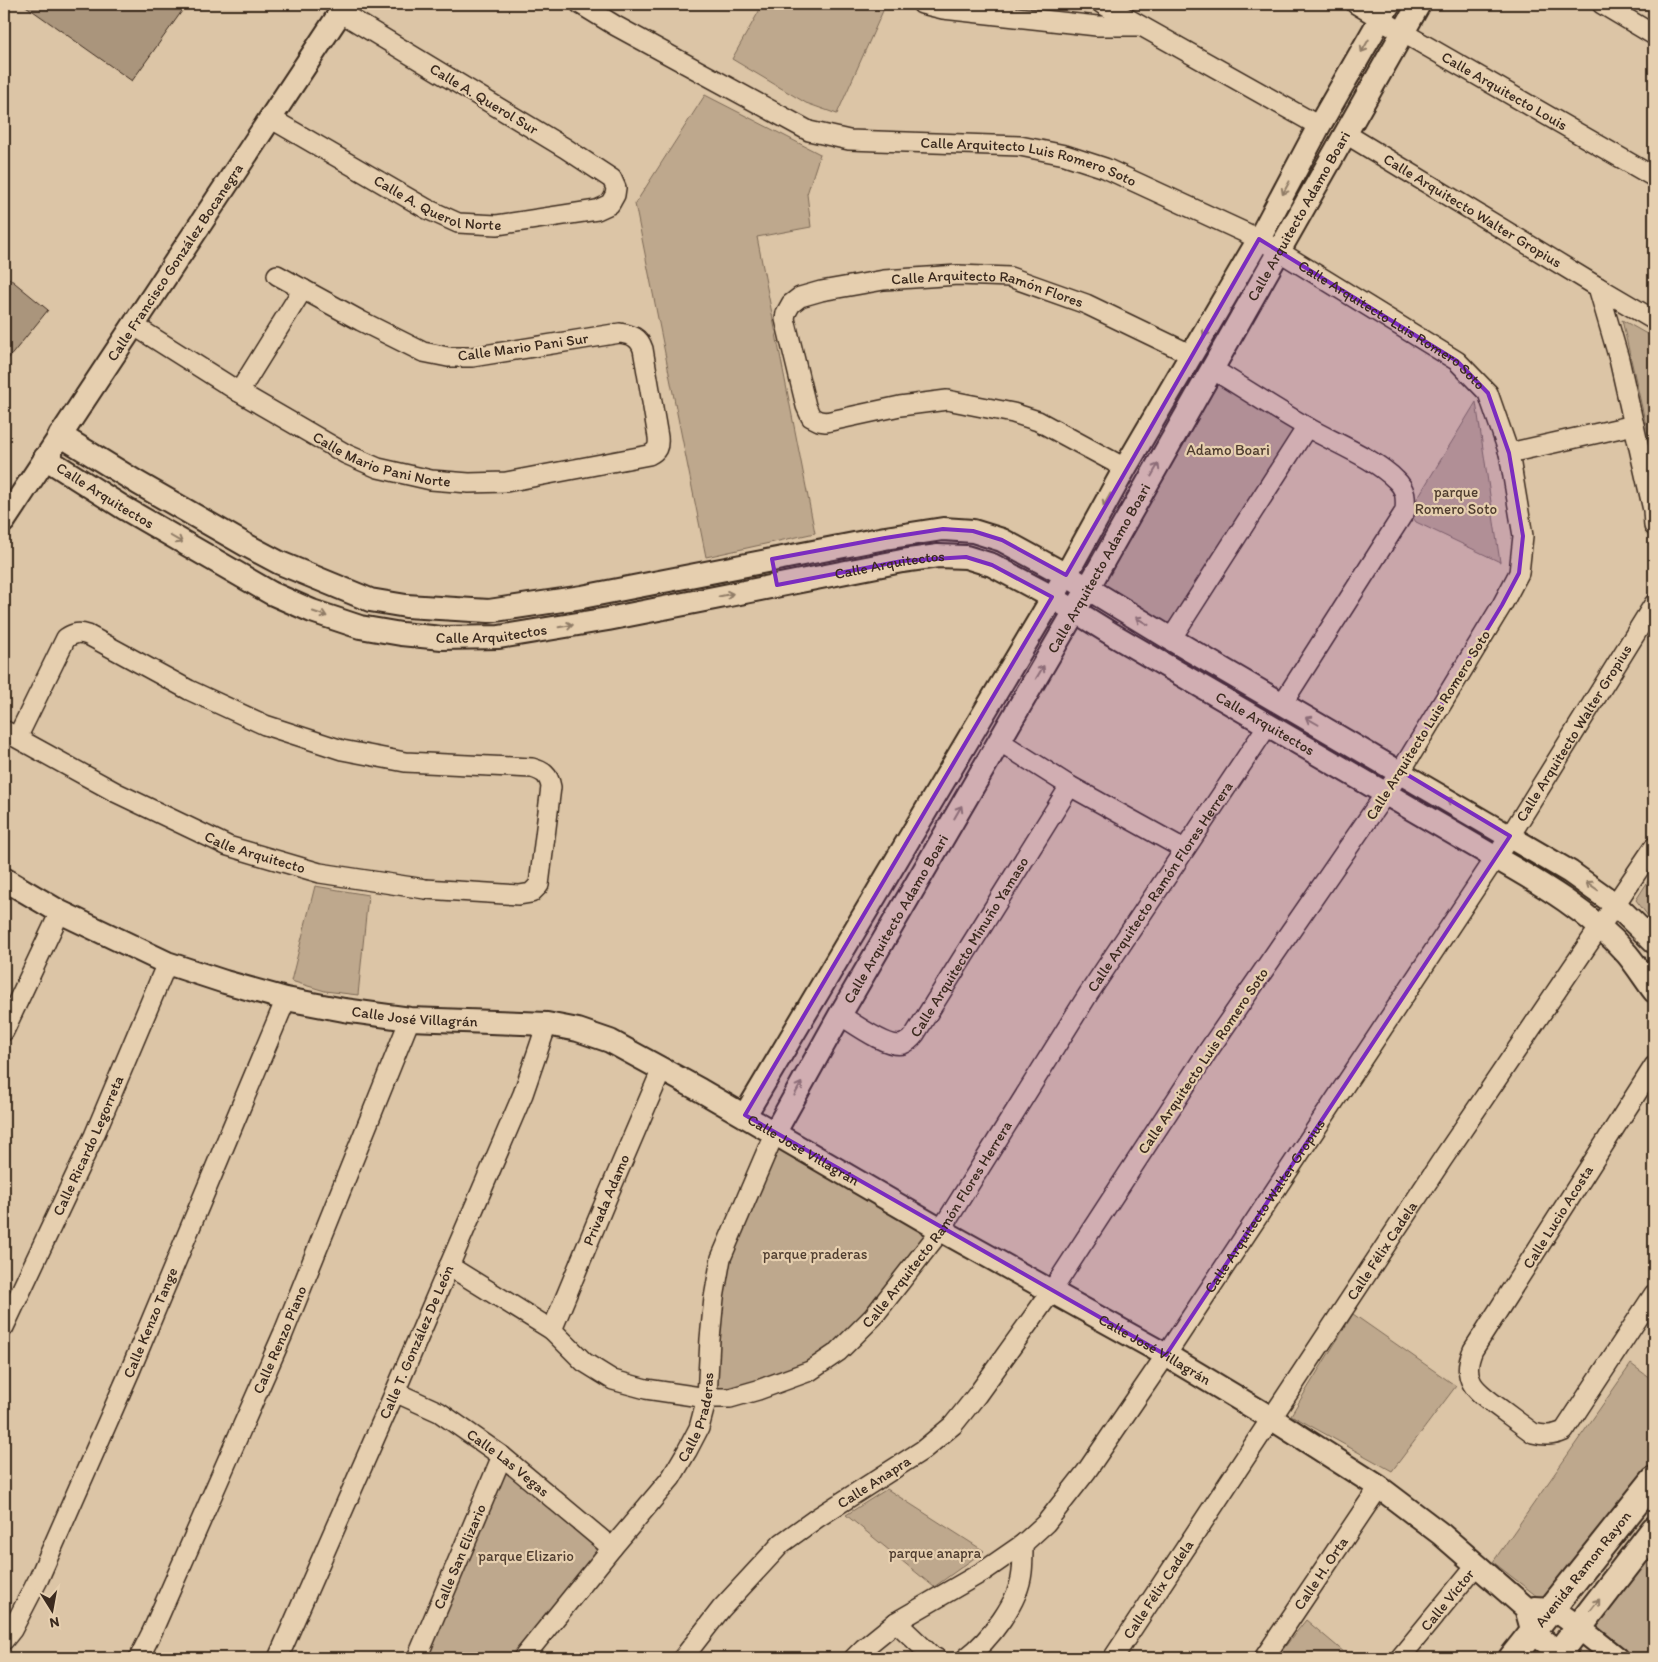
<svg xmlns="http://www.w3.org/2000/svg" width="1658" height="1662" font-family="Itim,sans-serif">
  <rect width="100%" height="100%" fill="#dcc5a6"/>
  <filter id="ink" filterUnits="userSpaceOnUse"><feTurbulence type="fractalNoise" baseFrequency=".02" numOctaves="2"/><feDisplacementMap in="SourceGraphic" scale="10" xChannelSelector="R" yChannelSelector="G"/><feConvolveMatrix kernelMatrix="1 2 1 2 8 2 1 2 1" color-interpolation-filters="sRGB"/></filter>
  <g filter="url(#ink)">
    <g fill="#bea88d" stroke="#7c6956">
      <polygon points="763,4 886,4 837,114 806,103 732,59"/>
      <polygon points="705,95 820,154 807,194 811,227 757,237 815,533 706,557 635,204"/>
      <polygon points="1622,320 1654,338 1654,460"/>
      <polygon points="1212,369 1307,427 1171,639 1088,588"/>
      <polygon points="1476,402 1500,562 1416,522 1409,512"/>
      <polygon points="1654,872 1654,924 1636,900"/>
      <polygon points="315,886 368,895 358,995 325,991 291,981"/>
      <polygon points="775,1132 941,1230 838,1352 707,1398 714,1298"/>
      <polygon points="1353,1314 1456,1386 1392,1471 1291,1415"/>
      <polygon points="1631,1364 1654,1381 1654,1464 1543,1601 1493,1562"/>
      <polygon points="502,1456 612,1548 521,1658 416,1658"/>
      <polygon points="887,1489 984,1551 934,1587 846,1515"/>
      <polygon points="1646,1548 1654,1555 1654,1658 1603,1658 1573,1634"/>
      <polygon points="1306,1620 1351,1658 1276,1658"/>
    </g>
    <g fill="#aa957c" stroke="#3b2a1e">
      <polygon points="23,4 187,4 132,81"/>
      <polygon points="4,274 48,310 4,364"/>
    </g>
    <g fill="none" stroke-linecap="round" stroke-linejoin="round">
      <g stroke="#3b2a1e" stroke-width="22">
        <g id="minor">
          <path id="s1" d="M580,4L616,26L809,131L849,140L1020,146L1065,155L1105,168L1259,239L1457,361L1488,393L1509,453L1523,536L1519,573L1502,605L1401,771L1208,1051L1051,1292L977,1395L953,1425L923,1450L817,1518L782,1543L721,1609L683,1658"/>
          <polyline points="922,4 943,9 1097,26 1138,26"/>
          <polyline points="1102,4 1319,126"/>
          <path id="s2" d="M1356,4L1402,32L1654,177"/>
          <polyline points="1602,4 1654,35"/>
          <path id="s3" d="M270,118L427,209L458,223L497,225L597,210L610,204L615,195L616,188L612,179L565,148L340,12"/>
          <path id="s4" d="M1346,134L1598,287L1619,359L1653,510L1654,526"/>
          <polyline points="1598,287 1654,320"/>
          <path id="s5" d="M133,325L239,392L346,454L378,468L431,480L469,483L506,482L649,455C657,451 659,447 658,437L643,349C639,337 632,335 620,333L472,357H448L423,352L361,321L277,275"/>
          <path d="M1212,369C1244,388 1275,409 1307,427C1333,442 1376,459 1396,480C1406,489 1406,499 1405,511L1282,704"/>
          <polyline points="239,392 303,289"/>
          <polyline points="1509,453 1634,425"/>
          <path id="s6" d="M1125,468L1038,421L1013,413L947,400L900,406L826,422L819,421L811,417L806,406L785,319L786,313L791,304L800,297L821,291L884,280L958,275L1010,277L1086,304L1192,355"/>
          <polyline points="1171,639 1307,427"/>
          <path id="s7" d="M4,730L17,738L117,793L228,846L320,873L425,889L519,895L531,893L539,885L551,787C549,775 543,771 532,768L405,762L342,750L265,725L189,690L88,635C79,632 74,633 66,638L17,738"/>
          <polyline points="999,741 1070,786 1184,849"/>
          <path id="s8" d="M840,1015C853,1023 888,1049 903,1044C908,1042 912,1038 915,1034L1070,786"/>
          <polyline points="4,1031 60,912"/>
          <path d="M1654,1066L1473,1350C1460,1380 1476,1391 1498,1407C1510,1416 1521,1424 1533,1433C1545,1436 1552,1436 1564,1431L1654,1294"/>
          <path id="s9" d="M449,1266L552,1330L584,1362L613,1380L646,1389L707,1398H730L758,1390L810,1371L838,1352L873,1317L941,1230L1089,993L1268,725"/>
          <path id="s10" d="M4,1327L94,1136L167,963"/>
          <path id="s11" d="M552,1330L608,1195L662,1069"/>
          <path id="s12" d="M395,1392L439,1412L502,1456L612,1548"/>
          <polyline points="896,1622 933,1657 936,1658"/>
          <path id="s13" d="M4,1640L12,1630L39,1578L130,1371L286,999"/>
          <path id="s14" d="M139,1658L152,1632L283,1334L410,1019"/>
          <path id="s15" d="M278,1658L395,1392L523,1094L547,1024"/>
          <path id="s16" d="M417,1658L502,1456"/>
          <path id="s17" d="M523,1658L612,1548L671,1478L687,1451L699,1428L707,1398L710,1339L714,1298L721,1258L775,1132"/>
          <path id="s18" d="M854,1658L864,1648L896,1622L984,1571L1023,1544L1046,1523L1086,1472L1166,1355L1510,836L1654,604"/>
          <path d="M966,1658C990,1640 1019,1602 1022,1572C1023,1563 1023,1553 1023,1544"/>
          <path id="s19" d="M1113,1658L1442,1160L1654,847"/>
          <path id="s20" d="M1264,1658L1379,1487"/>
          <path id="s21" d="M1400,1658L1477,1564"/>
        </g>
      </g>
      <g stroke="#3b2a1e" stroke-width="26">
        <g id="tertiary">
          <polyline points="60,435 138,483 246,545 280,563 370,600 406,606 489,611 582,597 885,538 943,529 973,531 1002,540 1066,575 1171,639 1570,872 1616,905 1654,942"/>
          <path id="s22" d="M45,458L124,508L271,593L312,611L360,627L401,634L442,638L499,637L608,619L902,561L938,556L966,557L992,565L1052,597L1115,636L1496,858C1542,884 1591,913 1627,954C1637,966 1645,979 1654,991"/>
          <path id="s23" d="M4,521L346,4"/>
          <path id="s24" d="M4,879L60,912L167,963L225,982L286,999L344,1010L410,1019L547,1024L578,1030L610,1041L700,1090L941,1230L1166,1355L1271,1418L1379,1487L1441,1534L1526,1608L1533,1633L1567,1658"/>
          <polyline points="745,1115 1066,575 1125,468 1259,239 1319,126 1389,4"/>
          <path id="s25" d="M775,1132L840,1015L1075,611L1419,4"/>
          <polyline points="1535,1608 1553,1609 1578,1627 1617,1658"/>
        </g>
      </g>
      <g stroke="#3b2a1e" stroke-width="30">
        <g id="secondary">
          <path id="s26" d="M1512,1658L1654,1480"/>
          <polyline points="1555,1658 1654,1530"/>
        </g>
      </g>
      <use href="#minor" stroke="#e6cfaf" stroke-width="19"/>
      <use href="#tertiary" stroke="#e6cfaf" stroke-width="22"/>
      <use href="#secondary" stroke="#e6cfaf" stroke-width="26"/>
    </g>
    <defs><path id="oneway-shaft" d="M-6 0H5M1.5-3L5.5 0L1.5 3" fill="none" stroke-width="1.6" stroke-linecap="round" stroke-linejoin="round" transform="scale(1.25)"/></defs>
    <g stroke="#907c66">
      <use href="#oneway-shaft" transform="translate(1365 46) rotate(120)"/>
      <use href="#oneway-shaft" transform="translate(1286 188) rotate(118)"/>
      <use href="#oneway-shaft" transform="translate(1207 330) rotate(120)"/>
      <use href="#oneway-shaft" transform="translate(1155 470) rotate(-60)"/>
      <use href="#oneway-shaft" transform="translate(1107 500) rotate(119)"/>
      <use href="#oneway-shaft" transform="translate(176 539) rotate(30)"/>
      <use href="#oneway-shaft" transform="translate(726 595) rotate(-11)"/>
      <use href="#oneway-shaft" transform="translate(320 614) rotate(19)"/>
      <use href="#oneway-shaft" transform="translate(1142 621) rotate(-149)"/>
      <use href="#oneway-shaft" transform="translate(566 626) rotate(-9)"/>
      <use href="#oneway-shaft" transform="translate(1040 672) rotate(-59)"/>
      <use href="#oneway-shaft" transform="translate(1312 721) rotate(-150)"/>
      <use href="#oneway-shaft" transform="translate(1453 802) rotate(-149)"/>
      <use href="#oneway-shaft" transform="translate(958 812) rotate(-60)"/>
      <use href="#oneway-shaft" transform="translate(1592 886) rotate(-145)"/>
      <use href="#oneway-shaft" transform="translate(798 1089) rotate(-61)"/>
      <use href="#oneway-shaft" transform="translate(1595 1605) rotate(-52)"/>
    </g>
  </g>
  <path fill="#7b2cbf" fill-opacity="0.2" stroke="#7b2cbf" stroke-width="4" stroke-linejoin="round" d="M1259,239L1457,361L1488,393L1509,453L1523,536L1519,573L1502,605L1401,771L1510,836L1166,1355L745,1115L1052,597L992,565L966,557L902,561L777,585L772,559L885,538L943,529L973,531L1002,540L1066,575Z"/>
  <g text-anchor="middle" stroke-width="4.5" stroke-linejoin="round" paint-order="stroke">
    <g font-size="15" fill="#3b2a1e" stroke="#e6cfaf">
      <text dy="5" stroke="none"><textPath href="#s2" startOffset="172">Calle Arquitecto Louis</textPath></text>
      <text transform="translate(484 99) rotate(31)" y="5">Calle A. Querol Sur</text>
      <text dy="5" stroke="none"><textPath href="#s1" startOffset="485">Calle Arquitecto Luis Romero Soto</textPath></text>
      <text dy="5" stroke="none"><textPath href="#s3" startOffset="190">Calle A. Querol Norte</textPath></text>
      <text dy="5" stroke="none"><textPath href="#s4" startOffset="148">Calle Arquitecto Walter Gropius</textPath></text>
      <text dy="5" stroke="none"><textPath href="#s25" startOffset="1055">Calle Arquitecto Adamo Boari</textPath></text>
      <text dy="5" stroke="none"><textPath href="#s23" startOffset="310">Calle Francisco González Bocanegra</textPath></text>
      <text dy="5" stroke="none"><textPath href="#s6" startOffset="652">Calle Arquitecto Ramón Flores</textPath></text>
      <text dy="5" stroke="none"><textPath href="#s1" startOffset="890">Calle Arquitecto Luis Romero Soto</textPath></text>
      <text transform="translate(523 347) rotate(-8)" y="5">Calle Mario Pani Sur</text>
      <text dy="5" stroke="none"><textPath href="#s5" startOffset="285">Calle Mario Pani Norte</textPath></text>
      <text dy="5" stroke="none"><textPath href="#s22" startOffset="71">Calle Arquitectos</textPath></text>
      <text dy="5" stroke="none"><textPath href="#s22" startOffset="896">Calle Arquitectos</textPath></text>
      <text dy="5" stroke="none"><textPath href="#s25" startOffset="650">Calle Arquitecto Adamo Boari</textPath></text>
      <text dy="5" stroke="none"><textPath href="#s22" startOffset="491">Calle Arquitectos</textPath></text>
      <text dy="5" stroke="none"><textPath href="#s22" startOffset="1316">Calle Arquitectos</textPath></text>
      <text transform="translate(1428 725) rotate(-58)" y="5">Calle Arquitecto Luis Romero Soto</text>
      <text dy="5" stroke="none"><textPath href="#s18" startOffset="1186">Calle Arquitecto Walter Gropius</textPath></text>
      <text dy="5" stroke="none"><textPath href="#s7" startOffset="280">Calle Arquitecto</textPath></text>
      <text dy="5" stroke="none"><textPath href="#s9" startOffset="1005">Calle Arquitecto Ramón Flores Herrera</textPath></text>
      <text dy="5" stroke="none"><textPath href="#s25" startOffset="245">Calle Arquitecto Adamo Boari</textPath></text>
      <text dy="5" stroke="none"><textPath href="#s8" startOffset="189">Calle Arquitecto Minuño Yamaso</textPath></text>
      <text dy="5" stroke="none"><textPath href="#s24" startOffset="438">Calle José Villagrán</textPath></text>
      <text transform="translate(1203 1061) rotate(-56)" y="5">Calle Arquitecto Luis Romero Soto</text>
      <text dy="5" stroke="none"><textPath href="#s10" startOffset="200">Calle Ricardo Legorreta</textPath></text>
      <text dy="5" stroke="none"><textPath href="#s24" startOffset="858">Calle José Villagrán</textPath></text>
      <text dy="5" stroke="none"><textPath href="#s11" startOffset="141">Privada Adamo</textPath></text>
      <text dy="5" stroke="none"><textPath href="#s18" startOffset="621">Calle Arquitecto Walter Gropius</textPath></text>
      <text transform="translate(1558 1217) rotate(-58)" y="5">Calle Lucio Acosta</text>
      <text dy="5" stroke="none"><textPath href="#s9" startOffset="600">Calle Arquitecto Ramón Flores Herrera</textPath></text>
      <text dy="5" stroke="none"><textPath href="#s19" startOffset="488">Calle Félix Cadela</textPath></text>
      <text dy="5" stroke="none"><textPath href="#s13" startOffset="350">Calle Kenzo Tange</textPath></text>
      <text dy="5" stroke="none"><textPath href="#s14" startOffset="348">Calle Renzo Piano</textPath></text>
      <text dy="5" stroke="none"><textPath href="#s15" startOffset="345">Calle T. González De León</textPath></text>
      <text dy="5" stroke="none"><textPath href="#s24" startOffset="1262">Calle José Villagrán</textPath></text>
      <text dy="5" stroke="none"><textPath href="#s17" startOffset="300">Calle Praderas</textPath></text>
      <text dy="5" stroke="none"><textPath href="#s12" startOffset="134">Calle Las Vegas</textPath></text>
      <text transform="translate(874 1482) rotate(-33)" y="5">Calle Anapra</text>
      <text dy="5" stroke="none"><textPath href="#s16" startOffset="110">Calle San Elizario</textPath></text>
      <text dy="5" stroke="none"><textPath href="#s26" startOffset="114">Avenida Ramon Rayon</textPath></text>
      <text dy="5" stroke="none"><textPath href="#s20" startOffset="102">Calle H. Orta</textPath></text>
      <text dy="5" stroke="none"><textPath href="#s19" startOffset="82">Calle Félix Cadela</textPath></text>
      <text dy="5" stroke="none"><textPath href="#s21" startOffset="75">Calle Víctor</textPath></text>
    </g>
    <g font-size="15" fill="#4f3d2f" stroke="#e6cfaf">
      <text x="1228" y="455">Adamo Boari</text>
      <text x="1456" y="497">parque<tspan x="1456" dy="17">Romero Soto</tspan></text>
      <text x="815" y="1259">parque praderas</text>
      <text x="935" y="1558">parque anapra</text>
      <text x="526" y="1561">parque Elizario</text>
    </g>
  </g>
  <rect width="1658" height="1662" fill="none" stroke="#e6cfaf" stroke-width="20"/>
  <rect x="10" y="10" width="1638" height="1642" fill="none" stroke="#3b2a1e" stroke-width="2" filter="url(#ink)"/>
  <g transform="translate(52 1610) rotate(169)" stroke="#e6cfaf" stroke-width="4" paint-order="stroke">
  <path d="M0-4L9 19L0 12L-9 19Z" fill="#3b2a1e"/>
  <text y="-8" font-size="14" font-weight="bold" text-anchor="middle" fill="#3b2a1e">N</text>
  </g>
</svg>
